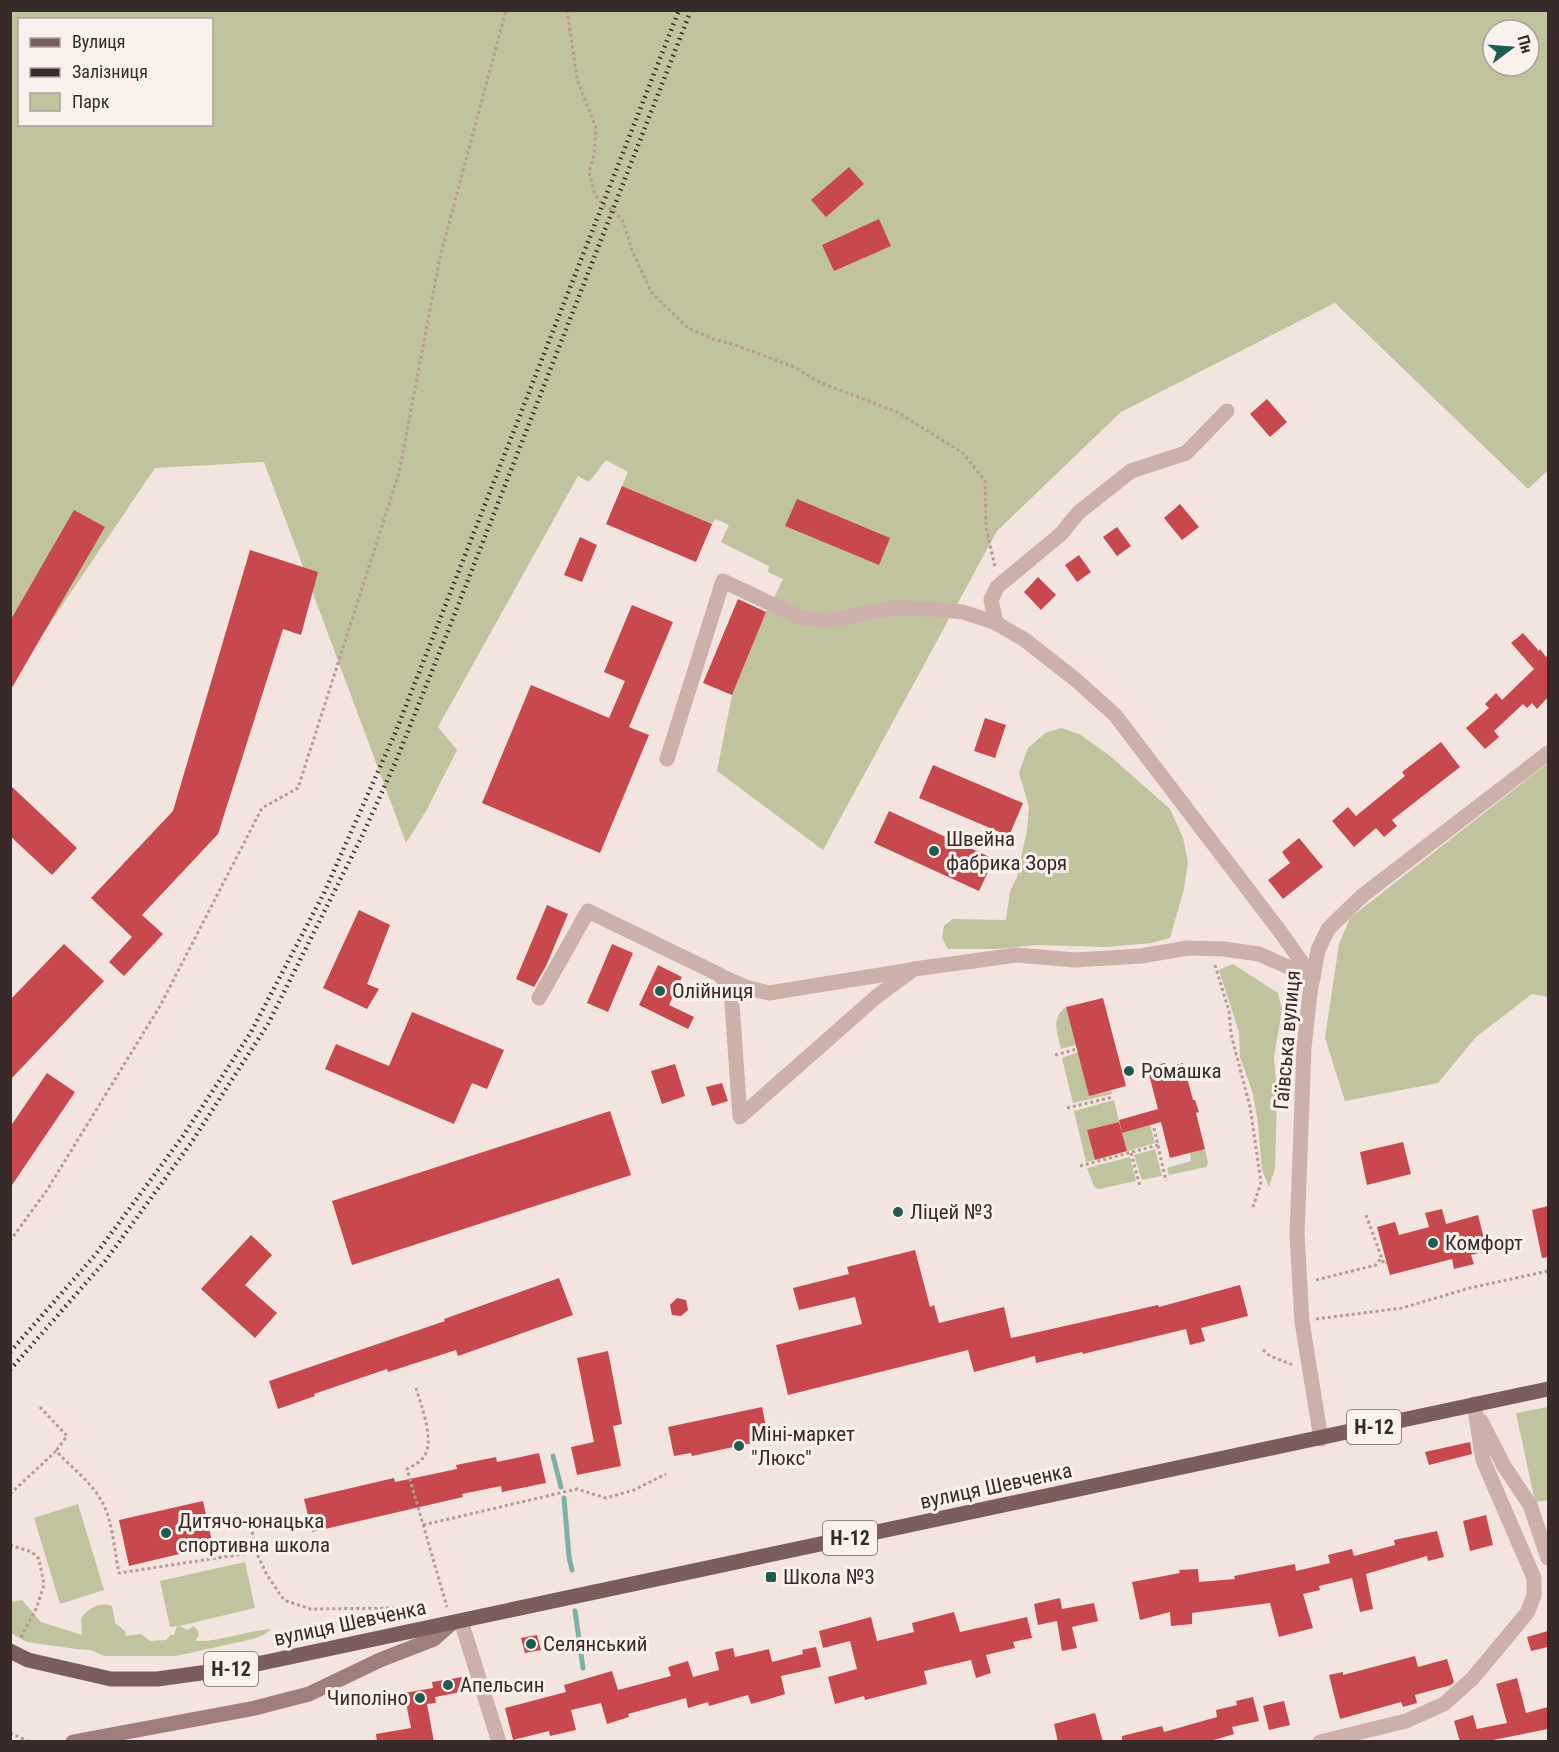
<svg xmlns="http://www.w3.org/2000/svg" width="1559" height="1752" font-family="'Roboto Condensed',sans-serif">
  <rect width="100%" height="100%" fill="#f3e4df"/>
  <g fill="#c1c39e" fill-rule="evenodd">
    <path d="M11,11H1548V470L1528,489L1335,303L1121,412L997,531L823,850L717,771L732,695L772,597L774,598L783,579L768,572L769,566L721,542L729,525L715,519L712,524L622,486L628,472L606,460L589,482L578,476L438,727L457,750L426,811L406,843L264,462L155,468L11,681ZM20,20H212V124H20ZM1493,30H1529V66H1493Z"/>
    <polygon points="1061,728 1079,734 1109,755 1170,809 1183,838 1188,862 1184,889 1170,938 1151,943 1107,947 1037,945 997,949 948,949 942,938 944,926 953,919 1006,920 1010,891 1017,877 1027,830 1029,807 1019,773 1028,748 1045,733"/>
    <polygon points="1548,763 1548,997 1532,994 1476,1037 1438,1083 1345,1101 1325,1038 1339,944 1350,918"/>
    <polygon points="1233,964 1278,993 1282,1009 1274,1057 1277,1096 1275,1168 1269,1187 1262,1170 1258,1123 1253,1094 1240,1057 1239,1032 1219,970"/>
    <path d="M1066,1007L1076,1045L1061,1049C1058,1034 1050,1018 1066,1007Z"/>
    <polygon points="1078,1052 1089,1095 1111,1090 1112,1094 1073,1103 1062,1058"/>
    <polygon points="1114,1100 1119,1122 1087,1130 1095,1160 1086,1162 1074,1111"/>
    <polygon points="1150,1125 1155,1143 1127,1151 1122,1133"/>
    <polygon points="1155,1149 1162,1176 1142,1180 1134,1155"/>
    <polygon points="1205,1149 1208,1163 1206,1167 1169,1175 1167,1168 1191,1161 1190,1153"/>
    <polygon points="1130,1157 1136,1181 1099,1189 1094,1187 1087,1168"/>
    <polygon points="1548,1407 1548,1500 1535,1502 1516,1413"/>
    <polygon points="78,1504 104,1590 60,1604 34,1518"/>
    <path d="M245,1562L255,1608L179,1626L188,1630L193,1626L198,1630L199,1635L195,1641C221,1642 245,1631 271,1629L264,1635L253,1639L176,1656H105L90,1650L76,1649L27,1642L11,1633V1602L22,1600L41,1622L82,1635L81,1618C88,1609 99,1601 112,1606L115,1623L125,1631L126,1636L141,1634L150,1641L166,1640L170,1635H174L177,1626L170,1627L160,1581Z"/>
  </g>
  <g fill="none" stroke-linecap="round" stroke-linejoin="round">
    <g stroke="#7db1a5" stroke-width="5">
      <polyline points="553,1456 561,1487"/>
      <polyline points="564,1498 569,1557 572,1570"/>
      <polyline points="575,1611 583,1668"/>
    </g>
  </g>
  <g fill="#c7494d">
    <polygon points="849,167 864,184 826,217 811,200"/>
    <polygon points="879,219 891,246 834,271 822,245"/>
    <polygon points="1267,399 1287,422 1270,437 1250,414"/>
    <polygon points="622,486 712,524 696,562 606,524"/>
    <polygon points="797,499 890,538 879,565 785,526"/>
    <polygon points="1180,504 1199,527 1182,540 1164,518"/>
    <polygon points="74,510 105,527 10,691 10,621"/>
    <polygon points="1117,527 1131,546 1117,556 1103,537"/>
    <polygon points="580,537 597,545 582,582 564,575"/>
    <polygon points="250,550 318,572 301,635 283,629 218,834 142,915 163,934 124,976 109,962 132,937 91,898 173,811"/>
    <polygon points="1079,555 1091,572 1077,582 1065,565"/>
    <polygon points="1038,577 1056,595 1041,610 1024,592"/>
    <polygon points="738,599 766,612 732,695 703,683"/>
    <polygon points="632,605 673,622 629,727 649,735 600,853 482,803 531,685 609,718 625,681 604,672"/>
    <polygon points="1523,633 1539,651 1540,649 1546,657 1548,654 1548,697 1537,709 1532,703 1527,708 1523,704 1494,731 1499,737 1485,749 1466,728 1489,708 1485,704 1496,693 1502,700 1534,669 1511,643"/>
    <polygon points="985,718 1006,725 995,758 974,751"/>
    <polygon points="1441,742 1460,767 1392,820 1397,826 1384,837 1376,828 1354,847 1332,821 1348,807 1356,816 1405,776 1402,772"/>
    <polygon points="933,765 1023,803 1009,836 919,798"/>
    <polygon points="10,785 77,848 52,875 10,836"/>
    <polygon points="889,811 994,859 979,891 874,843"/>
    <polygon points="1299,838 1323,867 1283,899 1268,880 1290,863 1282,852"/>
    <polygon points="547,905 568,914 546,966 534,987 516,979"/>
    <polygon points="359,910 390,925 367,984 379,989 367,1009 323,988"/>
    <polygon points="64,944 104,981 10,1080 10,1000"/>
    <polygon points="612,944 633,953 608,1012 587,1003"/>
    <polygon points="658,965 682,977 669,1005 694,1017 688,1029 639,1005"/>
    <polygon points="1103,998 1126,1086 1089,1096 1066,1007"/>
    <polygon points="412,1012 504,1050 487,1089 472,1083 454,1124 325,1069 336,1044 389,1066"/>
    <polygon points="1165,1063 1166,1068 1183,1063 1193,1100 1195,1100 1199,1112 1196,1113 1205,1149 1170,1158 1161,1122 1122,1133 1119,1120 1158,1109 1147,1067"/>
    <polygon points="675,1064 685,1096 662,1104 651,1071"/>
    <polygon points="47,1073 75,1092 10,1188 10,1127"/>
    <polygon points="722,1083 728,1101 712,1106 706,1087"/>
    <polygon points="610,1111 631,1175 352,1265 332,1201"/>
    <polygon points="1119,1122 1127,1151 1095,1160 1087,1130"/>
    <polygon points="1403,1142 1411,1174 1367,1185 1360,1152"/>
    <polygon points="1548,1206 1548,1257 1542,1258 1532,1210"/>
    <polygon points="1442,1209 1446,1224 1478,1215 1487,1251 1471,1255 1474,1264 1454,1269 1452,1259 1390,1275 1377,1227 1395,1222 1399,1235 1429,1227 1425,1213"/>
    <polygon points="251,1235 272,1255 245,1285 277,1313 255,1338 201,1289"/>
    <polygon points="915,1250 930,1307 934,1305 939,1323 1004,1307 1011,1338 1158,1305 1159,1307 1240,1285 1248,1316 1201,1328 1205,1341 1190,1345 1186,1329 1083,1354 1082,1352 1036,1363 1035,1356 974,1372 968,1350 788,1395 776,1345 862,1324 855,1297 799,1310 793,1288 849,1274 847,1267"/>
    <polygon points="559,1278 573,1315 458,1356 456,1350 388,1372 387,1369 314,1394 315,1396 278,1409 269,1381 445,1321 444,1319"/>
    <polygon points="677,1298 686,1300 688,1310 681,1316 672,1315 670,1305"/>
    <polygon points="608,1351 622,1424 613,1426 621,1466 577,1475 571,1447 594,1442 577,1358"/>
    <polygon points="762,1407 768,1436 751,1440 752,1443 692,1456 691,1453 674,1456 668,1427"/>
    <polygon points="1470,1442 1472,1454 1429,1465 1425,1452"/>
    <polygon points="539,1453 546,1483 502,1492 501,1486 462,1494 463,1497 312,1532 304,1499 394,1478 395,1482 457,1469 456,1465 496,1457 497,1462"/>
    <polygon points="203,1501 213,1546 129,1566 119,1520"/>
    <polygon points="1486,1515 1493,1545 1470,1551 1463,1521"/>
    <polygon points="1437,1531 1444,1557 1428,1561 1427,1556 1366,1574 1373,1609 1360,1612 1352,1578 1319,1586 1320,1590 1303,1594 1313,1628 1279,1637 1270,1603 1192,1613 1192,1624 1171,1626 1170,1612 1140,1620 1132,1582 1180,1573 1179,1570 1198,1569 1199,1582 1235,1579 1234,1576 1295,1564 1296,1571 1330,1563 1328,1555 1352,1549 1354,1556 1395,1545 1394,1540"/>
    <polygon points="1060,1598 1062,1609 1094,1603 1098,1621 1072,1627 1077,1648 1062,1651 1057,1621 1038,1625 1034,1604"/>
    <polygon points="954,1612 960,1632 1027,1617 1032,1638 1013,1642 1015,1648 986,1655 991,1673 976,1678 971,1660 924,1671 927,1684 865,1700 864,1696 835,1704 828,1677 857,1669 850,1641 823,1648 819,1631 871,1617 877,1641 914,1632 912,1623"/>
    <polygon points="1548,1631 1548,1647 1531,1651 1527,1637"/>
    <polygon points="537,1635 541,1650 525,1653 521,1638"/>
    <polygon points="816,1647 821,1667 781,1676 785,1694 766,1700 751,1704 748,1695 709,1706 708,1702 688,1708 686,1698 628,1714 629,1717 607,1724 601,1703 571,1710 576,1730 550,1736 549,1731 513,1740 505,1708 566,1692 564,1685 612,1671 618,1690 671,1676 668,1667 688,1661 693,1677 719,1670 715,1652 733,1648 735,1657 769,1649 772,1662 803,1654 802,1650"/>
    <polygon points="1415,1656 1418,1667 1447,1659 1454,1682 1451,1685 1415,1695 1417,1703 1403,1707 1401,1702 1340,1719 1329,1675 1343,1672 1343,1675"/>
    <polygon points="462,1677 466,1691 435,1697 436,1703 427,1704 434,1742 377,1742 376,1734 411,1728 404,1693 433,1688 432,1682"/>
    <polygon points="1517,1678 1526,1713 1548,1707 1548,1729 1483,1742 1460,1742 1454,1721 1473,1715 1477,1729 1507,1723 1496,1684"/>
    <polygon points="1253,1697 1259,1721 1232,1727 1234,1734 1207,1742 1122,1742 1122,1736 1162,1726 1164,1732 1217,1717 1216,1710 1237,1705 1236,1701"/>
    <polygon points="1284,1701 1290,1725 1269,1730 1263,1706"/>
    <polygon points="1095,1713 1103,1742 1058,1742 1054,1724"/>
  </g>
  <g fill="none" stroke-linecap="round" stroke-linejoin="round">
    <g stroke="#b89a94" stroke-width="3" stroke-dasharray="3 3" stroke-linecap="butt">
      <polyline points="567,10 577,79 596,128 594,155 589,172 595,195 603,205 613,210 623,221 632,250 651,292 688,328 713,339 732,344 794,367 819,382 897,412 963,453 985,481 986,527 995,567"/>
      <polyline points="1215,965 1229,1011 1231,1034 1250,1107 1261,1182 1253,1207"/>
      <polyline points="1055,1055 1077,1049"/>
      <polyline points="1067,1108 1113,1097"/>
      <polyline points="1154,1128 1166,1181"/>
      <polyline points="1131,1153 1140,1186"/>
      <polyline points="1080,1166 1158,1145"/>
      <polyline points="1366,1215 1384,1264 1387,1263"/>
      <polyline points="10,1241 47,1190 160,1006 262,808 298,788 399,473 440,257 506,10"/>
      <polyline points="1316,1280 1376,1265 1382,1257"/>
      <polyline points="1316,1319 1402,1308 1470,1288 1548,1271"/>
      <polyline points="1263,1350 1270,1356 1293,1365"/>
      <path d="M416,1388C421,1405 436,1443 423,1458C419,1463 412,1466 407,1469L447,1607"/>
      <polyline points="40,1407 67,1436 56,1451"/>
      <path d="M10,1494L56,1451C71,1467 90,1481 101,1500C113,1520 114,1550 119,1573L256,1552"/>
      <polyline points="423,1525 577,1489 606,1498 634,1490 666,1474"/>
      <polyline points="251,1526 256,1552 267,1575 284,1600 310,1609 397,1608 417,1613"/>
      <polyline points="10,1545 32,1552 39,1559 44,1585 36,1609 20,1639"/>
      <polyline points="10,1733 30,1742"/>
    </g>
    <g stroke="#ccb0aa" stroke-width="15">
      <polyline points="996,623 991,600 997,587 1061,534 1078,513 1131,471 1186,453 1227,411"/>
      <polyline points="667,759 723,581 799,617 829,621 863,613 895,608 932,609 963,612 996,623 1025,640 1076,680 1115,715 1279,930 1313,978"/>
      <polyline points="721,976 746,987 769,993 911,970"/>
      <polyline points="539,998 588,911 720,975 731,989 740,1117 876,997 914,969 1017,955 1075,960 1141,956 1188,948 1224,949 1259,954 1313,978"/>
      <polyline points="1481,1421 1504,1466 1530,1505 1548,1558"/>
      <polyline points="1321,1439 1302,1322 1297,1234 1304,1048 1310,993 1318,950 1328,929 1362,896 1548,753"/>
      <polyline points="461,1621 499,1742"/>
      <polyline points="1320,1742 1406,1721 1444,1704 1472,1679 1527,1613 1534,1596 1534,1578 1483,1460 1474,1404"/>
    </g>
    <polyline stroke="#a07e7b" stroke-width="15" points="73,1742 255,1708 309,1694 380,1660 434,1639 452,1623"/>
    <polyline stroke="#7b5d5b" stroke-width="15" points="10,1651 28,1660 111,1679 157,1679 238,1668 1548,1389"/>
    <g stroke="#392a2a" stroke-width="4.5" stroke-dasharray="1.5 4.5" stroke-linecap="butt">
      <polyline points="10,1352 96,1254 183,1136 250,1034 324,893 396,731 679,10"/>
      <polyline points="10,1370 106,1260 191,1143 268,1024 363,834 396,761 448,631 691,10"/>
    </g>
  </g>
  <g fill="#1e5c4f" stroke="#faf0ec" stroke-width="2">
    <circle cx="934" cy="851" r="6"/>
    <circle cx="660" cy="991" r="6"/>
    <circle cx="1129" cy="1071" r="6"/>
    <circle cx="898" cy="1212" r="6"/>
    <circle cx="1433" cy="1243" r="6"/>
    <circle cx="739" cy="1446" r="6"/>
    <circle cx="166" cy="1533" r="6"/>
    <rect x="765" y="1571" width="12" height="12" rx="3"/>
    <circle cx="531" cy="1644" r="6"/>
    <circle cx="448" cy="1685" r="6"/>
    <circle cx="420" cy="1698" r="6"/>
  </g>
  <g text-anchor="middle" stroke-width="6" stroke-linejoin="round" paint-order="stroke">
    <g fill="#faf0ec" stroke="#736564" stroke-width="1.5">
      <rect x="1347" y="1410" width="54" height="34" rx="4.5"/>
      <rect x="823" y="1521" width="54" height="34" rx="4.5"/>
      <rect x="204" y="1652" width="54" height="34" rx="4.5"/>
    </g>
    <g font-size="20" font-weight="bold" fill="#392a2a">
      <text x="1374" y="1434">Н-12</text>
      <text x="850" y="1545">Н-12</text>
      <text x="231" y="1676">Н-12</text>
    </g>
    <g font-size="21" fill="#392a2a" stroke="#faf0ec" text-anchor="start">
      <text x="946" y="846">Швейна<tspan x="946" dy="24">фабрика Зоря</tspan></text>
      <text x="672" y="998">Олійниця</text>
      <text x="1141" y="1078">Ромашка</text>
      <text x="910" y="1219">Ліцей №3</text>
      <text x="1445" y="1250">Комфорт</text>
      <text x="751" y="1441">Міні-маркет<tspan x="751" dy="24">"Люкс"</tspan></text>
      <text x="178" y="1528">Дитячо-юнацька<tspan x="178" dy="24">спортивна школа</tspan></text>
      <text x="783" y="1584">Школа №3</text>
      <text x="543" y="1651">Селянський</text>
      <text x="460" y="1692">Апельсин</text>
      <text x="408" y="1705" text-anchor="end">Чиполіно</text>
    </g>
    <g font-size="21" fill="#392a2a" stroke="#faf0ec">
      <text transform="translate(1287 1040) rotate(-85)" y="7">Гаївська вулиця</text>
      <text transform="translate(996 1486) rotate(-12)" y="7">вулиця Шевченка</text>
      <text transform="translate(350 1623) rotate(-12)" y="7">вулиця Шевченка</text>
    </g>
  </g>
  <rect width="1559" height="1752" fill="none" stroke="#392a2a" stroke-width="24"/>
  <rect x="18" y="18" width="195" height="108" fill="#faf0ec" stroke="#ada19e" stroke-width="1.5"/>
  <rect x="30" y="38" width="30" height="9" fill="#7b5d5b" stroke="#ada19e" stroke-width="1.5"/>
  <text x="72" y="48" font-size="18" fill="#392a2a">Вулиця</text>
  <rect x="30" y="68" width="30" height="9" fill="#392a2a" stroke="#ada19e" stroke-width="1.5"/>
  <text x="72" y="78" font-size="18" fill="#392a2a">Залізниця</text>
  <rect x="30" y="93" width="30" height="18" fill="#c1c39e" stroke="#ada19e" stroke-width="1.5"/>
  <text x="72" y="108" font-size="18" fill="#392a2a">Парк</text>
  <g transform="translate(1511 48) rotate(74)"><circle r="28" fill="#faf0ec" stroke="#ada19e" stroke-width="1.5"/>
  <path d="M0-4.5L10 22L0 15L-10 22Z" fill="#1e5c4f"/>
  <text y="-9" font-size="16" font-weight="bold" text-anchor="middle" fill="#392a2a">Пн</text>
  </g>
</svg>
